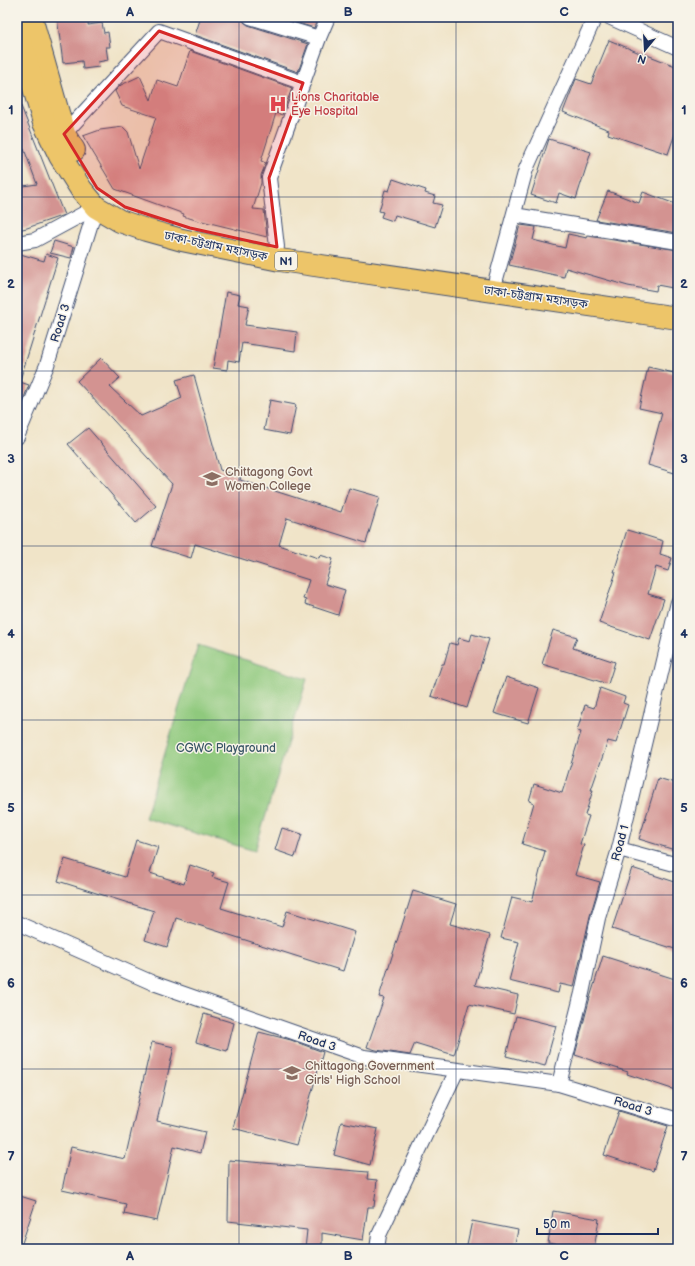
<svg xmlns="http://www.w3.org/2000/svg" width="695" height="1266" font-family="'Balsamiq Sans','Noto Sans Bengali',sans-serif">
  <rect width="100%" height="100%" fill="#f7f3e8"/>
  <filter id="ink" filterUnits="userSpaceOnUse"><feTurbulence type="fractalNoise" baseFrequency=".025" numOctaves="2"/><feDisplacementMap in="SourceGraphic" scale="8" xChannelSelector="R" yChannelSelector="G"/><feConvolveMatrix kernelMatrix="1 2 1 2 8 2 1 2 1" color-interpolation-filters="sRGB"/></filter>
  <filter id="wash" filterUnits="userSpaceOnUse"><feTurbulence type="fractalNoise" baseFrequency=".012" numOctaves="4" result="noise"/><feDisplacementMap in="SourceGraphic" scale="16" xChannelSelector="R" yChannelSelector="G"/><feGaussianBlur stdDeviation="0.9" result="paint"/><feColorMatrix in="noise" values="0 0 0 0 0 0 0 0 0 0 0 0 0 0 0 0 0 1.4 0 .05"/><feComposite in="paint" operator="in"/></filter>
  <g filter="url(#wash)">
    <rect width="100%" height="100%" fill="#f0e4c8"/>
    <polygon fill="#8fc97d" stroke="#557c6e" points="198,645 307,679 255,851 145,818"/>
    <g id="blocks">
      <g fill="#d39391">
        <polygon points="57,17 89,17 88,25 102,23 104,33 108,32 110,47 106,47 108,60 98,62 99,67 83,69 82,61 63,63"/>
        <polygon points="201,17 242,17 244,22 248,25 308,44 298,72 195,35"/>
        <polygon points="279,17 318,17 314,28"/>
        <polygon points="609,40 642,54 642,53 678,67 678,125 668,154 608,134 609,130 563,112 576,79 591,84"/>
        <polygon points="190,51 292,88 282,115 276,113 261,161 266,163 261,175 261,183 253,209 264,210 267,237 202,221 202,222 183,216 184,214 115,189 83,136 100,130 123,127 128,132 139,169 156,117 122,106 115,91 121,85 140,76 151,100 157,80 178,87"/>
        <polygon points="17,96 64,215 27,228 17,230 17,187 37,184 24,149 17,152"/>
        <polygon points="549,139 591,152 576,199 559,193 556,203 531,195"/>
        <polygon points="393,179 426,190 425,193 435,196 433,203 442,205 435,227 395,215 393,221 381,217 383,212 379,211 385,190 389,191"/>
        <polygon points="608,191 639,203 643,192 678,205 678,233 596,220"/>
        <polygon points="520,225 536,227 533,240 565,248 568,234 587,238 588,236 678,250 678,289 657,285 656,291 628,286 566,268 564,277 509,265"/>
        <polygon points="54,241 74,247 71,258 50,253"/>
        <polygon points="17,253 44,261 46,254 58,258 20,380 17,380"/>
        <polygon points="226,292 240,295 238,304 249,306 245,325 297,332 295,351 242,343 239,362 228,360 227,370 213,368"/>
        <polygon points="101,358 120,378 110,387 141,416 182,398 176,380 194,375 220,470 241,477 240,480 341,512 349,488 380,497 366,543 287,518 279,545 315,557 319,558 320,555 333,559 325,584 345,590 338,615 305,604 306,600 303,599 309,580 195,544 191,558 152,546 172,484 77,381"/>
        <polygon points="648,367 678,374 678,474 648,465 662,413 639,408"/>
        <polygon points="17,381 29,385 17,415"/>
        <polygon points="270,400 296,405 290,435 264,430"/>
        <polygon points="88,428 156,506 136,523 68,444"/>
        <polygon points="627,530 663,541 660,554 672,558 668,571 656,567 648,594 664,599 650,640 599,623 616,572 614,572"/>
        <polygon points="553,630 577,637 573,648 615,662 608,684 542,664"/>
        <polygon points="472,634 489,639 467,708 431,696 442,664 444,664 450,643 457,645 459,638 470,641"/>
        <polygon points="506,677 539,688 528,723 494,713"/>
        <polygon points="600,688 625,697 623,703 628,705 616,743 608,741 591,790 593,790 585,815 589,816 580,844 584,845 575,875 600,882 590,916 574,987 560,984 558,993 509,981 519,942 501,938 512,897 532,902 545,851 522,844 534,803 529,801 534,784 562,793 581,732 577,731 585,705 594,708"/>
        <polygon points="658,778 678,784 678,851 639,839"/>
        <polygon points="282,828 302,834 295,857 275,850"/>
        <polygon points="136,840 158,847 150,873 184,884 190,865 214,873 212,877 229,882 221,908 282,927 287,911 355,932 343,971 176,918 167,947 145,940 154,911 58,881 65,859 125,877"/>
        <polygon points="632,868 678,883 678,950 612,929"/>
        <polygon points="413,891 456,904 450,924 490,935 475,985 518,995 514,1014 469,1004 454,1055 415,1043 410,1055 376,1050 367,1047 384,998 379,997"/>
        <polygon points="603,956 678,980 678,1091 627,1074 628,1072 575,1055 589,1001"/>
        <polygon points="204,1014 234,1023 227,1051 196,1042"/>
        <polygon points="516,1016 556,1026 545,1066 506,1056"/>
        <polygon points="259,1032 291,1040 323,1052 297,1145 233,1128"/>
        <polygon points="152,1042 174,1047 157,1121 205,1132 200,1153 174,1146 157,1221 124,1214 126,1204 62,1190 71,1147 125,1159"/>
        <polygon points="619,1111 668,1126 653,1171 604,1155"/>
        <polygon points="341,1122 378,1129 370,1165 334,1155"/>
        <polygon points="229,1160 368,1172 367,1179 377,1180 374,1207 368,1207 363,1240 322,1233 322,1249 305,1249 307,1230 228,1221"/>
        <polygon points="17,1195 36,1201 20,1249 17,1249"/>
        <polygon points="553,1211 599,1219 594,1249 582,1249 548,1243"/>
        <polygon points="472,1221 518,1230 514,1249 466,1249"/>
      </g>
    </g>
  </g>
  <g filter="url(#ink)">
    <use href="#blocks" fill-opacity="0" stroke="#3b4a6e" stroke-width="1"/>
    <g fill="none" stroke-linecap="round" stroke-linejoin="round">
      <g stroke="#3b4a6e" stroke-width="16">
        <g id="street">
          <polyline points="250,17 319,38"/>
          <polyline points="609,17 678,48"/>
          <polyline points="64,134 159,31 303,83"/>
          <polyline points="514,215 678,242"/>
          <polyline points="17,243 35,240 96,207"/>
          <polyline points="277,247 269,178 319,38 328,17"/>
          <polyline points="496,279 526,169 595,17"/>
          <polyline points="17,437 47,365 96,207"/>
          <polyline points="619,849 678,865"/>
          <polyline points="17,923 153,983 364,1057 559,1084 678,1120"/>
          <polyline points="559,1084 582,993 598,918 619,849 678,602"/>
          <polyline points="377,1249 379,1235 457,1070"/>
        </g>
      </g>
      <g stroke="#3b4a6e" stroke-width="24">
        <g id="highway">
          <polyline points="31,17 64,134 74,150"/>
          <polyline points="17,29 44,123 60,156 81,189 96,207 120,221 146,230 182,240 280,260 678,318"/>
        </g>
      </g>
      <use href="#street" stroke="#fff" stroke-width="14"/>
      <use href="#highway" stroke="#edc569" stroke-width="22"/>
    </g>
  </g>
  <path fill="#d62828" fill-opacity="0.2" stroke="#d62828" stroke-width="3" stroke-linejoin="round" d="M159,31L303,83L269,178L277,247L190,228L125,207L97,188L64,134Z"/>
  <path fill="none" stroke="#1b2f5e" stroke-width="1" stroke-opacity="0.55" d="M239,17V1249M456,17V1249M17,197H678M17,371H678M17,546H678M17,720H678M17,895H678M17,1069H678"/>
  <defs>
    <g id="hospital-bare" transform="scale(1.38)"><path d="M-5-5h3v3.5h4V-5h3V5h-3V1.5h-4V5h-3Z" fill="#e0444e" stroke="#f7f3e8" stroke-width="2.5" paint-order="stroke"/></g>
    <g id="university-bare" transform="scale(1.38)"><path d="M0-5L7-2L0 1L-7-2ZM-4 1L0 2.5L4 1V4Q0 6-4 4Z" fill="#8d6e63" stroke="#f7f3e8" stroke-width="2.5" paint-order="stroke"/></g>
    <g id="school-bare" transform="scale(1.38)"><path d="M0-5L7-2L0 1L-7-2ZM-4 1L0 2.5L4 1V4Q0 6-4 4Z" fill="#8d6e63" stroke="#f7f3e8" stroke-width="2.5" paint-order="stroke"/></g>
  </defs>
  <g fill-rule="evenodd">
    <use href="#hospital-bare" x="278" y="104"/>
    <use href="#university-bare" x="212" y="479"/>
    <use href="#school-bare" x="292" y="1073"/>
  </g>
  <g text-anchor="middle" stroke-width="3" stroke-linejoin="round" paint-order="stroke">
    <rect fill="#f7f3e8" stroke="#5d6a87" stroke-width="1" x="275" y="252" width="22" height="18" rx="3"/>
    <g font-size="11" font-weight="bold" fill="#1b2f5e">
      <text x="286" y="265">N1</text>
    </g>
    <g font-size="12" fill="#be3a42" stroke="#f7f3e8" text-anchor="start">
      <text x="291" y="101">Lions Charitable<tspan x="291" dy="14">Eye Hospital</tspan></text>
    </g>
    <g font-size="12" fill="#1b2f5e" stroke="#f7f3e8">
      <text transform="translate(216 246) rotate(12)" y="4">ঢাকা-চট্টগ্রাম মহাসড়ক</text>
      <text transform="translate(536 297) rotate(8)" y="4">ঢাকা-চট্টগ্রাম মহাসড়ক</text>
      <text transform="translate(60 323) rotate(-73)" y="4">Road 3</text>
      <text transform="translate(620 843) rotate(-75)" y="4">Road 1</text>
      <text transform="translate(317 1041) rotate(19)" y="4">Road 3</text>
      <text transform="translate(633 1106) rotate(17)" y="4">Road 3</text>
    </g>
    <g font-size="12" fill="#785e54" stroke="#f7f3e8" text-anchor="start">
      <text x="225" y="476">Chittagong Govt<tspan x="225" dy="14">Women College</tspan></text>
      <text x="305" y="1070">Chittagong Government<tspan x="305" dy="14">Girls' High School</tspan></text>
    </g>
    <g font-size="12" fill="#385666" stroke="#f7f3e8">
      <text x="226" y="752">CGWC Playground</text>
    </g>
  </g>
  <rect width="695" height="1266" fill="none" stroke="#f7f3e8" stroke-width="44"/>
  <g transform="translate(645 50) rotate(198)" stroke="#f7f3e8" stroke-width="3" paint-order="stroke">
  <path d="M0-3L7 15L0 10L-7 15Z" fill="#1b2f5e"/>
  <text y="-6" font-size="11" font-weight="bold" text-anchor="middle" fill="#1b2f5e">N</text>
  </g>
  <path d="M537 1228v6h121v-6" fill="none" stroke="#1b2f5e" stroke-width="2"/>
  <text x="543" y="1228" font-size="12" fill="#1b2f5e" stroke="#f7f3e8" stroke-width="3" paint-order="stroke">50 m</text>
  <rect x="22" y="22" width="651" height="1222" fill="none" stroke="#1b2f5e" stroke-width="1.5"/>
  <g font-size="13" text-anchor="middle" font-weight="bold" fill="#1b2f5e">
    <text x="130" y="16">A</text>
    <text x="348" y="16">B</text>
    <text x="564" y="16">C</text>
    <text x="11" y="114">1</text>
    <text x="684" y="114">1</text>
    <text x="11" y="288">2</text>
    <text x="684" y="288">2</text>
    <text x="11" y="463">3</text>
    <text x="684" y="463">3</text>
    <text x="11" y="638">4</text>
    <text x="684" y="638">4</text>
    <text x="11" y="812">5</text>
    <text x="684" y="812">5</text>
    <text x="11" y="987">6</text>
    <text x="684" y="987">6</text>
    <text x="11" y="1161">7</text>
    <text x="684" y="1161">7</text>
    <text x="130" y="1260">A</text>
    <text x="348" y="1260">B</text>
    <text x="564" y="1260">C</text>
  </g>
</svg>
